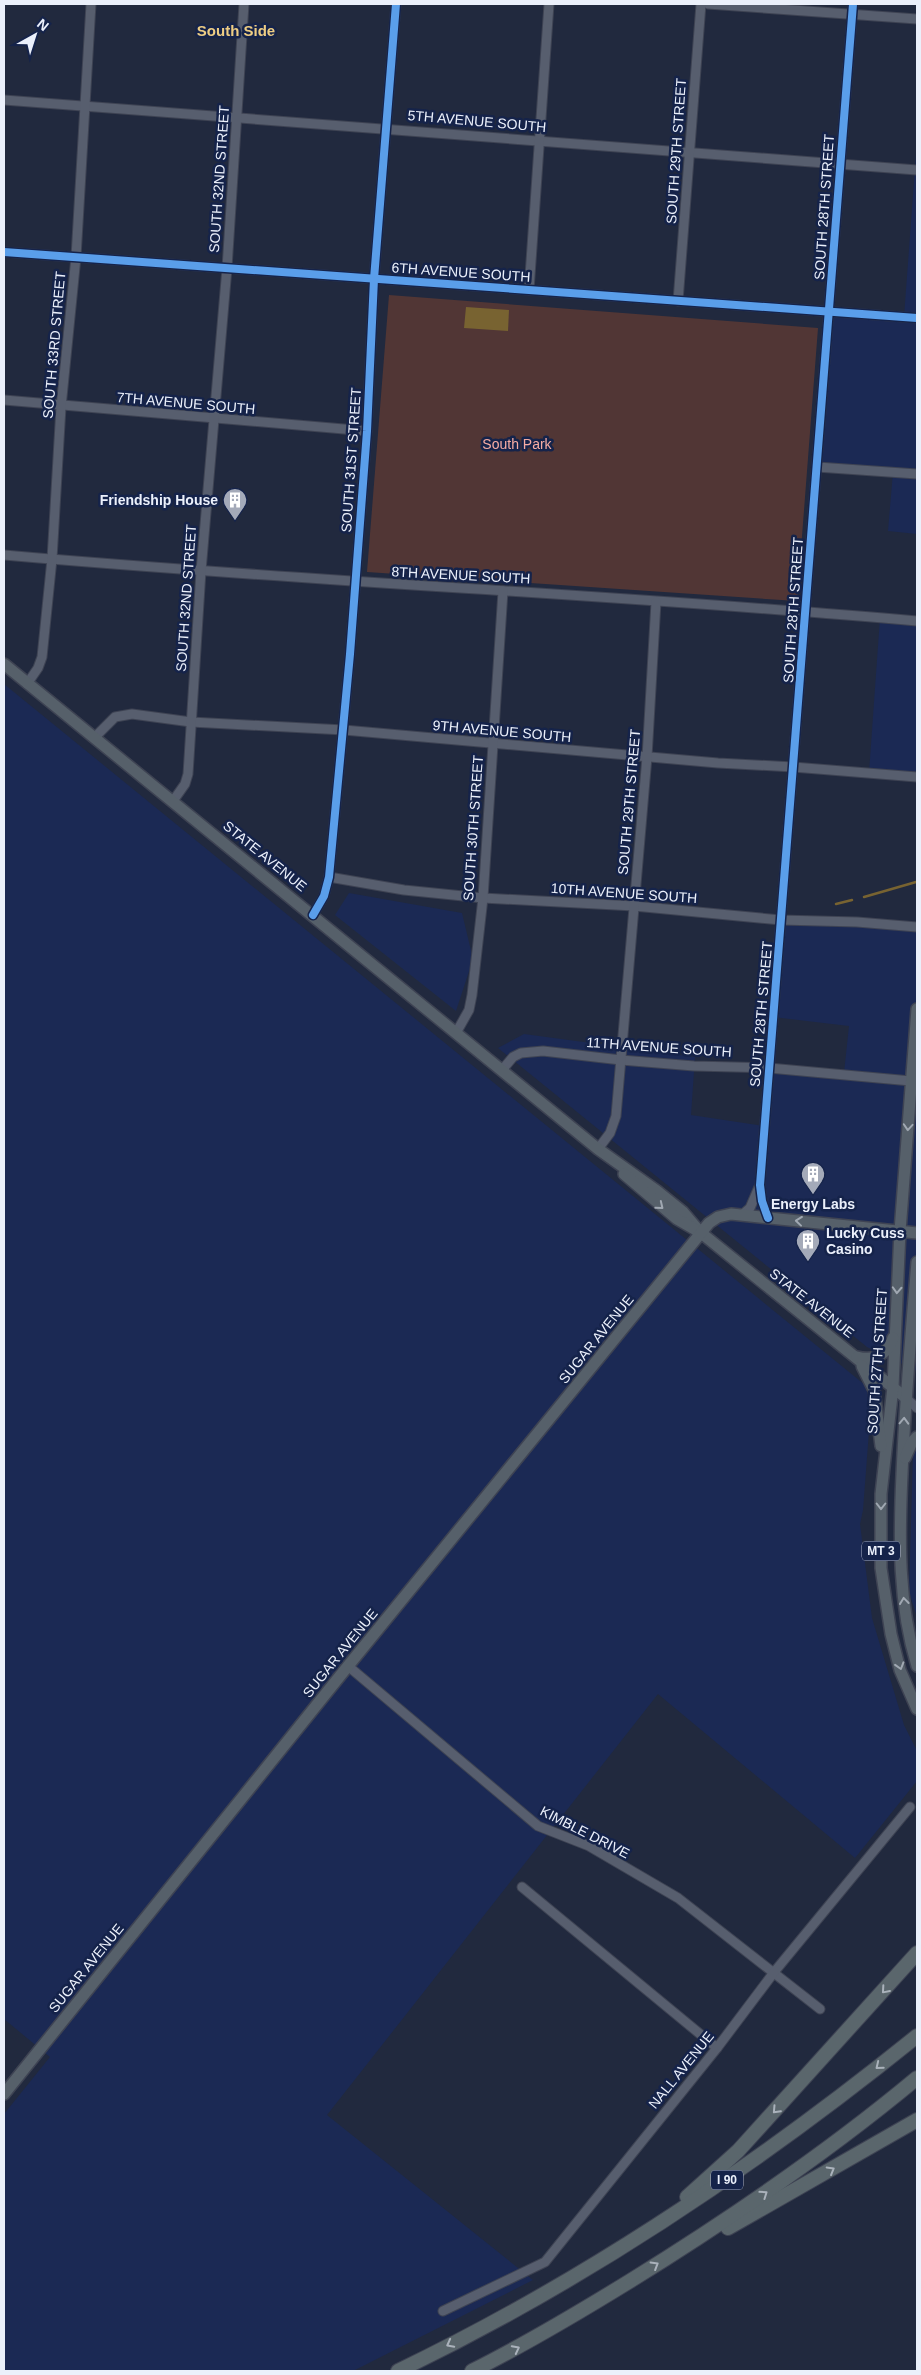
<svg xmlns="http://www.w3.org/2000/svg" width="921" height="2375" font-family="Helvetica,sans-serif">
  <rect width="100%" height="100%" fill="#21293e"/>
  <g fill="#1b2954">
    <polygon points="917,141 917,534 888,531 893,472 817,467 829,311 904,317"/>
    <polygon points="880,618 917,621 917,777 869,773"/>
    <polygon points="4,684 865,1385 871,1405 863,1510 860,1524 872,1618 904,1725 917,1751 917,1781 855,1858 658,1694 327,2115 533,2280 353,2371 4,2371 4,2114 50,2057 4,2019"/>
    <polygon points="349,893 462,913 473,959 456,1011 335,915"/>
    <polygon points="781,920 917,927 917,1371 867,1347 498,1048 524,1034 695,1057 691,1115 764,1126 769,1068 844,1073 849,1026 773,1017"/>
    <polygon points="917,1446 917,1617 909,1592 913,1454"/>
  </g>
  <polygon fill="#513635" points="389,295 818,328 797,601 367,572"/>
  <polygon fill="#786331" points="466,307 509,310 508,331 464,328"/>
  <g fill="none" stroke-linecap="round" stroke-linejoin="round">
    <g stroke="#786331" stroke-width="2.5">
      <polyline points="864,897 916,882"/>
      <polyline points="836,904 852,900"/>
    </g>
    <g stroke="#3e4353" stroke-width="11">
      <g id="minor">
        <polyline points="708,4 917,19"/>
        <polyline points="4,100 917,170"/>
        <polyline points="4,252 917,318"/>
        <polyline points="529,290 549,4"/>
        <polyline points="678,301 701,4"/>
        <polyline points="4,400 367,431"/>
        <polyline points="817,467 917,474"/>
        <path d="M4,555C308,582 613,594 917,621"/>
        <polyline points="27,684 38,668 42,657 52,559 61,407 76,257 91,4"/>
        <polyline points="94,738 115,717 132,714 191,722 344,730 718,763 793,767 917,777"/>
        <polyline points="173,801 185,784 188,774 201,571 227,268 244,4"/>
        <polyline points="329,877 404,890 483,898 634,906 781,920 857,922 917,927"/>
        <polyline points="313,915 324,896 329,877 350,654 367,431 374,279 396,4"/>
        <polyline points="456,1033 469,1010 472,995 483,898 503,591"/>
        <polyline points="502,1070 513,1057 521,1053 543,1051 621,1060 694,1066 769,1068 911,1081"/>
        <polyline points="598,1149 610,1133 616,1116 647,757 656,602"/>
        <polyline points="742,1215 750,1208 759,1187"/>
        <polyline points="768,1218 762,1201 760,1185 853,4"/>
        <polyline points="906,1398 917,1408"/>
        <polyline points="348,1666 538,1826 589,1846 678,1898 820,2009"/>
        <polyline points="522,1887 717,2048"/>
        <polyline points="443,2311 545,2262 717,2048 775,1971 910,1807"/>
      </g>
    </g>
    <g stroke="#3e4353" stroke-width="14">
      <g id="major">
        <polyline points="4,664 598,1149 657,1191 683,1212 700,1232 906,1398"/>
        <polyline points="917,1009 900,1231 893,1387 881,1494 881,1568 891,1634 900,1670 917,1709"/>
        <polyline points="624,1174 677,1219 696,1230"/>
        <path d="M917,1262C911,1332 905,1403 902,1474C899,1539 898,1603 917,1666"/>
        <path d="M857,1357C873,1361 887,1356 893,1338"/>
        <polyline points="862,1366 874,1390 881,1446"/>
        <polyline points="905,1458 912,1442 917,1437"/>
        <polyline points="4,2094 348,1666 709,1223 718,1217 731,1214 917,1233"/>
      </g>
    </g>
    <g stroke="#3e4353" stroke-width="16">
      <g id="highway">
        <polyline points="687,2197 738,2151 917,1953"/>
        <polyline points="728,2228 917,2120"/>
        <path d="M398,2371C585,2281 756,2166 917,2036"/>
        <path d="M472,2371C526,2344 578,2313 630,2281C730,2219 827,2153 917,2078"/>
      </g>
    </g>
    <use href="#minor" stroke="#575e6e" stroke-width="9"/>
    <use href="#major" stroke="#56606a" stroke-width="11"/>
    <use href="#highway" stroke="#5a666c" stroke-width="14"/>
    <g stroke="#15234a" stroke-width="11">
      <g id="cycleway">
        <polyline points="4,252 917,318"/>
        <polyline points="313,915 324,896 329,877 350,654 367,431 374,279 396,4"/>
        <polyline points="768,1218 762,1201 760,1185 853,4"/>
      </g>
    </g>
    <use href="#cycleway" stroke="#5a9eea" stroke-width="8"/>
  </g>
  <defs><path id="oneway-chevron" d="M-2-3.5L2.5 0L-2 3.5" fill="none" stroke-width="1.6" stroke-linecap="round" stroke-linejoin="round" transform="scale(1.25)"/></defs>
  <g stroke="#a0a8b2">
    <use href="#oneway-chevron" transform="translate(908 1127) rotate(94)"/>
    <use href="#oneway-chevron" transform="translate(660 1206) rotate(39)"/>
    <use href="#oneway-chevron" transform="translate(799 1221) rotate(-174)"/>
    <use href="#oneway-chevron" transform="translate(897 1290) rotate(93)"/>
    <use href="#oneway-chevron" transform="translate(904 1421) rotate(-88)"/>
    <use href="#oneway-chevron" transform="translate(881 1506) rotate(90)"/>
    <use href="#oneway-chevron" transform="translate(904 1601) rotate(-97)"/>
    <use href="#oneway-chevron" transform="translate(900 1666) rotate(73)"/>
  </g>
  <g stroke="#aab2bb">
    <use href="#oneway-chevron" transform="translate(885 1990) rotate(131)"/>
    <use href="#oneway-chevron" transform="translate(879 2066) rotate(141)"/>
    <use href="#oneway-chevron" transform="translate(776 2110) rotate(133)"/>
    <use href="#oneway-chevron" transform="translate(831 2170) rotate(-30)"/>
    <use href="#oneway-chevron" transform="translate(764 2194) rotate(-35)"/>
    <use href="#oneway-chevron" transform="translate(655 2265) rotate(-31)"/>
    <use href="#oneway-chevron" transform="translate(450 2344) rotate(152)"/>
    <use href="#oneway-chevron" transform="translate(516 2349) rotate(-27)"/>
  </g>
  <defs>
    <g id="building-pin" transform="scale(1.25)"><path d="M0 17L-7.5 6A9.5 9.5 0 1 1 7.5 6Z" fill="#a4aab9" stroke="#15234a"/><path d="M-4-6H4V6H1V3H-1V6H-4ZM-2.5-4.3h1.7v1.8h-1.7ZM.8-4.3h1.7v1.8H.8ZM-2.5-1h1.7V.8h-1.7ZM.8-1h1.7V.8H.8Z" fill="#fff"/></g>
  </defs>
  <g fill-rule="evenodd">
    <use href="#building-pin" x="235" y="500"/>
    <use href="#building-pin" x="813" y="1174"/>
    <use href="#building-pin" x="808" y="1241"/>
  </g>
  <g text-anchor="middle" stroke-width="5" stroke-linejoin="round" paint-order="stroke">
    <g fill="#15234a" stroke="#abb2c6" stroke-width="1">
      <rect x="862" y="1541.5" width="38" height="19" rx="4"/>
      <rect x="711" y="2170.5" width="32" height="19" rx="4"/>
    </g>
    <g font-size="12" font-weight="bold" fill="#ebf0fb">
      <text x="881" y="1555">MT 3</text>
      <text x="727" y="2184">I 90</text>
    </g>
    <g font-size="14" fill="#ebf0fb" stroke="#15234a">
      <text transform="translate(477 121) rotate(5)" y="5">5TH AVENUE SOUTH</text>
      <text transform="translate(676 151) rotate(-86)" y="5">SOUTH 29TH STREET</text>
      <text transform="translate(219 179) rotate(-86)" y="5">SOUTH 32ND STREET</text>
      <text transform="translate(824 207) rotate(-86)" y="5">SOUTH 28TH STREET</text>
      <text transform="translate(461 272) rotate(4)" y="5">6TH AVENUE SOUTH</text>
      <text transform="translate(54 345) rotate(-85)" y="5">SOUTH 33RD STREET</text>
      <text transform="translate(186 403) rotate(5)" y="5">7TH AVENUE SOUTH</text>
      <text transform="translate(351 460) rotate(-86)" y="5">SOUTH 31ST STREET</text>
      <text transform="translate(461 575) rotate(3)" y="5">8TH AVENUE SOUTH</text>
      <text transform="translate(186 598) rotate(-86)" y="5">SOUTH 32ND STREET</text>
      <text transform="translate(793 610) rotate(-86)" y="5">SOUTH 28TH STREET</text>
      <text transform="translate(502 731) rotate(5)" y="5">9TH AVENUE SOUTH</text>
      <text transform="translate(629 802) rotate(-85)" y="5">SOUTH 29TH STREET</text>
      <text transform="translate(473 828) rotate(-86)" y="5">SOUTH 30TH STREET</text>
      <text transform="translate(265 856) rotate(39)" y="5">STATE AVENUE</text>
      <text transform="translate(624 893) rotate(4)" y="5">10TH AVENUE SOUTH</text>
      <text transform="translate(761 1014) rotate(-85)" y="5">SOUTH 28TH STREET</text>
      <text transform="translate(659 1047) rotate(4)" y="5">11TH AVENUE SOUTH</text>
      <text transform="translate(812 1303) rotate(38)" y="5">STATE AVENUE</text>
      <text transform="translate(596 1339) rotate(-51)" y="5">SUGAR AVENUE</text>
      <text transform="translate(877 1361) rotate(-86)" y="5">SOUTH 27TH STREET</text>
      <text transform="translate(340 1653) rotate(-51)" y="5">SUGAR AVENUE</text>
      <text transform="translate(585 1832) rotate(27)" y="5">KIMBLE DRIVE</text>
      <text transform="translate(86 1968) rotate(-51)" y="5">SUGAR AVENUE</text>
      <text transform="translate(681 2070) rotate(-51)" y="5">NALL AVENUE</text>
    </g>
    <g font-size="14" fill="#f6aca3" stroke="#15234a">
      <text x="517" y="449">South Park</text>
    </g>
    <g font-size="14" font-weight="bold" fill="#ebf0fb" stroke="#15234a" text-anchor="end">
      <text x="218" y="505">Friendship House</text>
      <text x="813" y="1209" text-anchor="middle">Energy Labs</text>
      <text x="826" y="1238" text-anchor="start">Lucky Cuss<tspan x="826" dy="16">Casino</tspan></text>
    </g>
    <g font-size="15" font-weight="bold" fill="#eecd83" stroke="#15234a">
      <text x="236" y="36">South Side</text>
    </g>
  </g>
  <rect width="921" height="2375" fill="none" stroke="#ebf0fb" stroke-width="10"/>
  <g transform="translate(35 35) rotate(39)" stroke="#15234a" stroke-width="4" paint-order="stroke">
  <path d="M0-4L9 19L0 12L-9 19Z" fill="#ebf0fb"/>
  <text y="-8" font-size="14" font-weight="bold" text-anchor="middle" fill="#ebf0fb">N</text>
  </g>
</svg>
